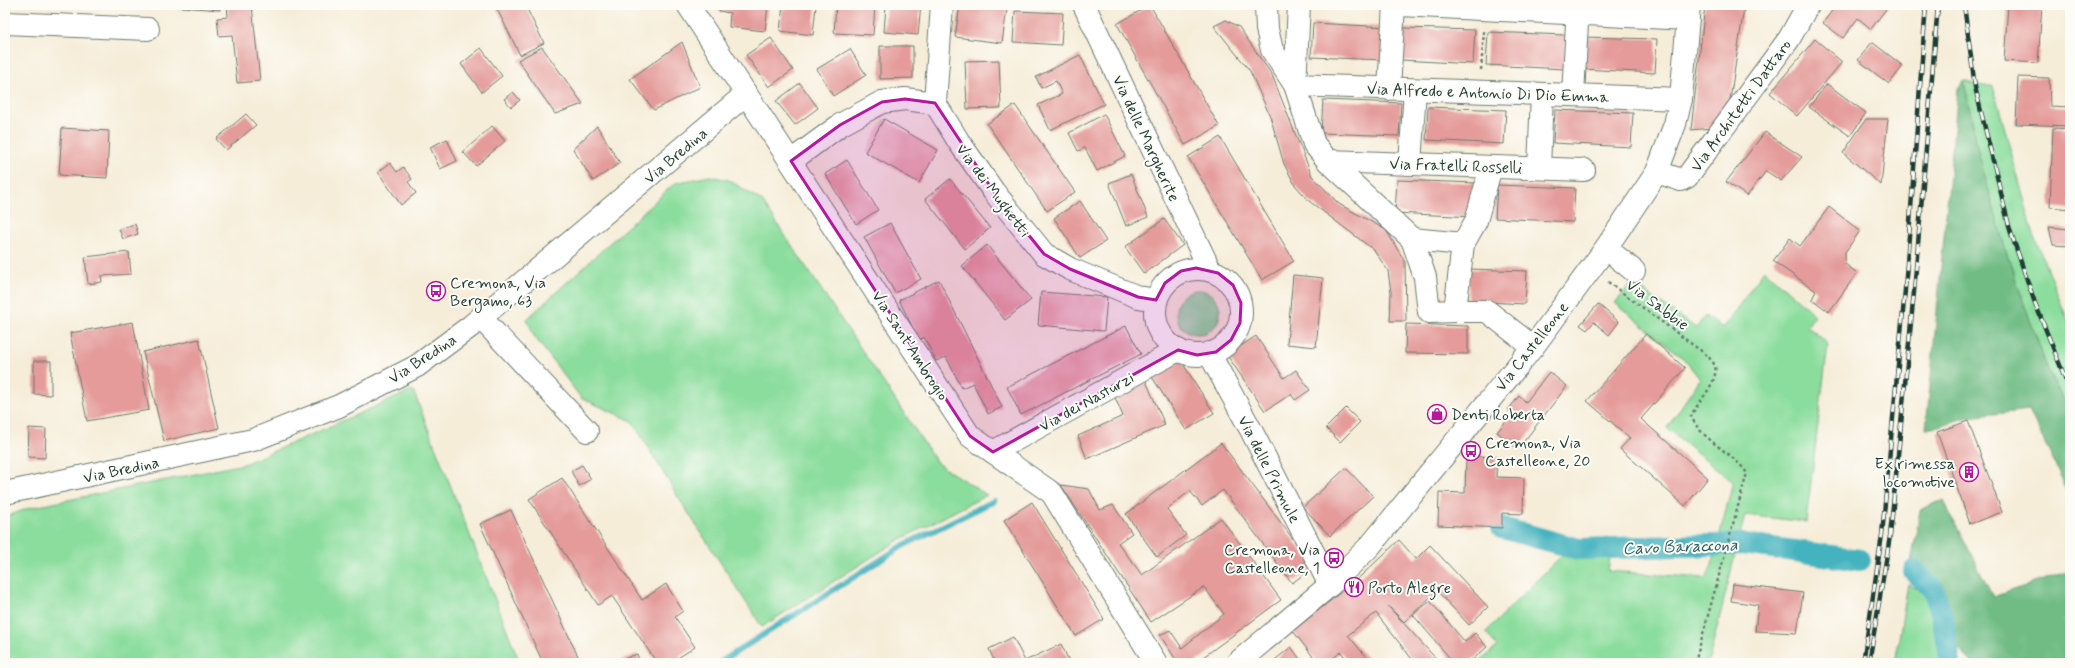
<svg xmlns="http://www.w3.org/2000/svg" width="2075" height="668" font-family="Mynerve,sans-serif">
  <rect width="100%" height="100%" fill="#fdfcf7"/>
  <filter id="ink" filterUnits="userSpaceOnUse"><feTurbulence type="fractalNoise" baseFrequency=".025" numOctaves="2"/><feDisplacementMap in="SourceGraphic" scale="8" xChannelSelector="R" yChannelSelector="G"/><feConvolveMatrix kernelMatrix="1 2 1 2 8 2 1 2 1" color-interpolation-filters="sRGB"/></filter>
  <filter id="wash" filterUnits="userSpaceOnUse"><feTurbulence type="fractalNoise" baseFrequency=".012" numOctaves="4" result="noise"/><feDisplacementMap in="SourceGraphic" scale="16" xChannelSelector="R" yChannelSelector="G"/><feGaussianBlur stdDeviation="0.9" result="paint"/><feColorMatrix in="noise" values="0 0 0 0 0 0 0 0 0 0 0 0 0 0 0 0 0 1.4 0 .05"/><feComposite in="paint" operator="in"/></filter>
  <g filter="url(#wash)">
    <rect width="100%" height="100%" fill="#f6edd9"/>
    <g fill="#8bdd9d" stroke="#558d68">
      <polygon points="1964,81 1983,86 1993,86 2034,236 2070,326 2070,413 2049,374 2006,252 1979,155"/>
      <polygon points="710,176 729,180 762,201 938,464 987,495 899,540 762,627 678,497 632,421 581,398 534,336 527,319 675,183"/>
      <polygon points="1764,270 1815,315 1807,326 1828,344 1806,522 1745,515 1709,660 1699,663 1477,663 1497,647 1486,632 1561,556 1582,559 1610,556 1608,571 1705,578 1711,569 1733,482 1667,428 1700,379 1684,359 1615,303 1632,283 1696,328 1705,316 1723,328"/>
      <circle cx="1198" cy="312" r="22"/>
      <polygon points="413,390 520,663 5,663 5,517 29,508 244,464"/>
      <polygon points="1908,584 1929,596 1943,663 1895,663"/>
    </g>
    <g fill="#70bc84" stroke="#487c5c">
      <polygon points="1964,81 1979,155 2006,252 2049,374 2070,413 2070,496 2029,410 1968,417 1932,428 1926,428 1958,88"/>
      <polygon points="1943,500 1993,597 2066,572 2070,575 2070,663 1972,663 1958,648 1943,587 1911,563 1920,510"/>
    </g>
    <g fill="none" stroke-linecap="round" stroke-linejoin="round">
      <polyline stroke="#44b3bf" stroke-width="6" points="719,663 904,545 994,501"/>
      <g stroke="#44b3bf" stroke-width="22">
        <polyline points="1502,528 1579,549 1744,544 1860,560"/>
        <polyline points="1914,571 1933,589 1942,615 1950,663"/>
      </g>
    </g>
    <g id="blocks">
      <g fill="#e49b9a">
        <polygon points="156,5 220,5 220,10"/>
        <polygon points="227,5 252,5 260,81 237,83 232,35 219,36 217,18 228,17"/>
        <polygon points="495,5 535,5 527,9 544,43 520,55"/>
        <polygon points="720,5 768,5 765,31 729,27 730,13 719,11"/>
        <polygon points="783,5 816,5 813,35 780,31"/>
        <polygon points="836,5 875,5 873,35 834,33"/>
        <polygon points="886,5 921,5 918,35 884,32"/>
        <polygon points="960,5 976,5 1007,9 1002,43 955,37"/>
        <polygon points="1150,5 1219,126 1185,145 1117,24"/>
        <polygon points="1705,5 1726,5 1744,8 1730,100 1712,128 1691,130"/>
        <polygon points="1836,5 1889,5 1871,29 1858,18 1843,38 1823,23"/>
        <polygon points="2008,5 2042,5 2038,63 2004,61"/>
        <polygon points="1015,11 1063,13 1061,45 1013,42"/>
        <polygon points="1226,20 1239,27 1272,75 1312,176 1339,204 1386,230 1405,262 1406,321 1390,321 1391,292 1388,271 1374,250 1309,201 1295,185 1284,164 1270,116 1250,71 1214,26"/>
        <polygon points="1313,23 1387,27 1385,60 1311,57"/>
        <polygon points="1404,28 1475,30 1473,64 1401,60"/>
        <polygon points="1488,32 1566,35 1564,69 1486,65"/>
        <polygon points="1583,37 1657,39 1655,73 1581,69"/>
        <polygon points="771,38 793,70 769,87 746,55"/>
        <polygon points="1815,39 1842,62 1797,116 1770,93"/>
        <polygon points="682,42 700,87 654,110 630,79"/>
        <polygon points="1872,42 1903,66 1889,84 1858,60"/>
        <polygon points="880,46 913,46 913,78 880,79"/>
        <polygon points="542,47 583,104 555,114 518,60"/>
        <polygon points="481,48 502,76 482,92 461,64"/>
        <polygon points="850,49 866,75 833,96 817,69"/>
        <polygon points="1080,55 1104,104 1050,130 1038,105 1062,94 1056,81 1041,88 1036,77"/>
        <polygon points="999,60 1001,108 967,109 965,61"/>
        <polygon points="2018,77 2049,78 2050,106 2070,107 2070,126 2016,124"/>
        <polygon points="800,83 818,108 795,125 776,101"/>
        <polygon points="1827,84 1866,113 1850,136 1809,107"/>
        <polygon points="513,92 520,100 511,107 504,99"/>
        <polygon points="1323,100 1401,103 1399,136 1321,133"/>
        <polygon points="1015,105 1075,192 1047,211 987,124"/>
        <polygon points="1428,107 1506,110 1504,144 1426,140"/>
        <polygon points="1555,110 1633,113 1631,147 1553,143"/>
        <polygon points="246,114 256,125 226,150 216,139"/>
        <polygon points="1104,114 1125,156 1097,171 1085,148 1078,151 1069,133"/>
        <polygon points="884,119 938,150 919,183 865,152"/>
        <polygon points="1866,119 1888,119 1881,185 1843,153"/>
        <polygon points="492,126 505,141 476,166 463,152"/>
        <polygon points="597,126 620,163 593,181 573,149"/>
        <polygon points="62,128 109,131 107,178 59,175"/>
        <polygon points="2053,128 2070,129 2070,209 2050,207"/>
        <polygon points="1765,132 1802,157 1781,181 1766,171 1747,196 1726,182"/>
        <polygon points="1220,137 1294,261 1262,280 1188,157"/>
        <polygon points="447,139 457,161 440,169 430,147"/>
        <polygon points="847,160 878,210 856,224 825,174"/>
        <polygon points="390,163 397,172 403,167 412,179 408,182 416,193 401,205 378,172"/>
        <polygon points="1131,174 1148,217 1126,226 1109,183"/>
        <polygon points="950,179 990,228 965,249 925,199"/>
        <polygon points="1397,180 1475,183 1473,217 1395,213"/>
        <polygon points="1497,185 1575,188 1573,222 1495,218"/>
        <polygon points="1080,201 1106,241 1080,258 1054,218"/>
        <polygon points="1829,207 1860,231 1845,252 1845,264 1857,273 1829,312 1812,299 1816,291 1773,261 1790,238 1800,246"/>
        <polygon points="1164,219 1183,245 1144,274 1125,247"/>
        <polygon points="890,223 921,279 895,293 864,237"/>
        <polygon points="135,224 138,234 123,239 119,229"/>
        <polygon points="2049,227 2070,229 2070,246 2053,245"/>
        <polygon points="987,245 1031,300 1005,320 962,266"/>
        <polygon points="129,252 131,274 101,276 102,282 88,284 85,257"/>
        <polygon points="1469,269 1527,271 1525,304 1468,301"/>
        <polygon points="1293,275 1323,278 1316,347 1287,344"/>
        <polygon points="939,280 1002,407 988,414 973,383 962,388 946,357 936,361 924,337 919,340 899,300"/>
        <polygon points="1041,292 1107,297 1104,331 1038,325"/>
        <polygon points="1598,304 1619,322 1609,335 1594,322 1587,330 1580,325"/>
        <polygon points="133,322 149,410 87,421 70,333"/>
        <polygon points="1406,324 1468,326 1468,354 1405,353"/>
        <polygon points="1126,326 1141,354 1021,415 1007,387"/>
        <polygon points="1646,334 1685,368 1641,419 1708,478 1685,506 1620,449 1630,438 1587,401"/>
        <polygon points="1256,336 1284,378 1296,370 1310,390 1295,400 1291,394 1265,411 1227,355"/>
        <polygon points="199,339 219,428 164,441 143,352"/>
        <polygon points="1180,359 1214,413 1186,430 1152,377"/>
        <polygon points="34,361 51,361 51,395 34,394"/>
        <polygon points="1549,372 1567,386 1518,449 1497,432 1513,413 1508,410 1519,396 1526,402"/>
        <polygon points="1145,379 1165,425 1087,459 1078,436 1123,416 1113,393"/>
        <polygon points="1346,408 1360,422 1340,442 1326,428"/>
        <polygon points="1968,421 2002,512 1970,524 1937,432"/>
        <polygon points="29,428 46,429 45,458 28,457"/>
        <polygon points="1221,443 1314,567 1292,583 1223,490 1202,506 1190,491 1167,509 1186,535 1157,557 1126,514"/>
        <polygon points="1466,456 1497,457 1496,477 1524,478 1523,514 1502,513 1502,528 1438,525 1439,492 1465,493"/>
        <polygon points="582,465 591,479 579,486 571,471"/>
        <polygon points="1346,468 1373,496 1330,536 1303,507"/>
        <polygon points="562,478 642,600 666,584 683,611 675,617 695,647 670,663 657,663 612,596 598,605 529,499"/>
        <polygon points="1061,485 1089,489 1100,510 1113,505 1132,533 1118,543 1142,575 1221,518 1281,600 1195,663 1178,663 1160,635 1170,630 1182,648 1224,614 1204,587 1151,622"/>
        <polygon points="1032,502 1104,619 1076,636 1004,520"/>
        <polygon points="511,510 581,663 543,663 480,524"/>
        <polygon points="1399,540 1416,559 1430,545 1488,607 1469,625 1437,591 1404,622 1387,605 1440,663 1415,663 1376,613 1348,635 1371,663 1349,663 1341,652 1327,663 1318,663 1293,631 1361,576"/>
        <polygon points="1733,584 1803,593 1797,633 1755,631 1758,605 1731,601"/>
        <polygon points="1430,601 1465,642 1475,633 1487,647 1469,663 1454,663 1413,615"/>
        <polygon points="1013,637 1025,661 1061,644 1070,663 995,663 989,649"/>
        <polygon points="1291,647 1303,663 1271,663"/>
        <polygon points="637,654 640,663 613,663"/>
      </g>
    </g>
  </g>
  <g filter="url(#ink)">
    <use href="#blocks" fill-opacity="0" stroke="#6a7b6e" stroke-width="1"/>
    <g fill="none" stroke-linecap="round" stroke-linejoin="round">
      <g stroke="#6a7b6e" stroke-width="24">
        <g id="minor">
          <polyline points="688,5 970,436 1052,493 1156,663"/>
          <polyline points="942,5 935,103 959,142 994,192 1044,254 1070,269 1138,297 1156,300"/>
          <polyline points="1084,5 1210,270"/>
          <polyline points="1266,5 1267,29 1272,50 1295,85 1314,144 1328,161 1412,239 1425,277 1429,312 1455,311 1463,244 1476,221 1491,167"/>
          <polyline points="1400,5 1688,19"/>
          <polyline points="5,23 148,29"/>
          <polyline points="1295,85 1681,99"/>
          <polyline points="1295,85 1299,5"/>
          <polyline points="1389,89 1394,5"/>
          <polyline points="1573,95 1578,5"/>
          <polyline points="791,161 840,125 882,102 905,99 935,103"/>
          <polyline points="1328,161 1584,170"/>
          <polyline points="1410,164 1415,90"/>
          <polyline points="1539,168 1542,94"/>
          <polyline points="1657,172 1681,180 1687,177 1789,39 1808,5"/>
          <polyline points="1412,239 1463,244"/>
          <polyline points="1606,248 1634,271"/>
          <circle cx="1198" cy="312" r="43"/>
          <polyline points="1455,311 1487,311 1533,347"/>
          <polyline points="481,318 587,431"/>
          <polyline points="1209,353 1251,430 1330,585"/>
          <polyline points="993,452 1178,350"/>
          <polyline points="5,493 253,440 339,406 417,366 471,326 746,94"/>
        </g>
      </g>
      <g stroke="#6a7b6e" stroke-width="24">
        <polyline id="major" points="1237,663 1330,585 1370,546 1533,347 1606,248 1657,172 1675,124 1681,99 1689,5"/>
      </g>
      <g stroke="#6a7b6e" stroke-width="2.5" stroke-dasharray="3 3" stroke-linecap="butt">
        <polyline points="1481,70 1484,31"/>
        <path d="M1608,282L1708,356C1710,359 1714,363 1715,366C1719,382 1697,403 1691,416C1701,440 1732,452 1747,473L1695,663"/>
      </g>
      <use href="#minor" stroke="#fff" stroke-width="22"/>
      <use href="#major" stroke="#fff" stroke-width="22"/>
      <g stroke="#1f3d34" stroke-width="4.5">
        <g id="rail">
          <polyline points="1964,5 1975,87 2010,230 2035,303 2070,390"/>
          <polyline points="1863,663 1882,535 1905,290 1926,5"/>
          <polyline points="1869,663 1890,536 1914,292 1938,5"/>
        </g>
      </g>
      <use href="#rail" stroke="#fdfcf7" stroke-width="3" stroke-dasharray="9" stroke-linecap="butt"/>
    </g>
  </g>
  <path fill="#b5179e" fill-opacity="0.2" stroke="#b5179e" stroke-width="3" stroke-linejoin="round" d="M905,99L935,103L994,192L1044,254L1070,269L1138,297L1156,300L1165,283L1181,271L1196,268L1218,273L1233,285L1241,303L1240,323L1231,340L1216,352L1197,355L1178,350L993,452L970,436L791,161L840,125L882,102Z"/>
  <defs>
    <g id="bus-ring" transform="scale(1)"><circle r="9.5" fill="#fdfcf7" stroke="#b5179e" stroke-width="1.5"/><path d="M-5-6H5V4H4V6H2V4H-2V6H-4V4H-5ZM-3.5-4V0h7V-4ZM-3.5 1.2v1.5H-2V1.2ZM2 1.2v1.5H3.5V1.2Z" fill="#b5179e"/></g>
    <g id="shop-ring" transform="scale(1)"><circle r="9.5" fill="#fdfcf7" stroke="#b5179e" stroke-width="1.5"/><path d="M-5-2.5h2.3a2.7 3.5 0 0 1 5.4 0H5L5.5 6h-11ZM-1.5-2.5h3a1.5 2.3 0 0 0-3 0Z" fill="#b5179e"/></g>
    <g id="building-ring" transform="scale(1)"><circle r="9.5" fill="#fdfcf7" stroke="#b5179e" stroke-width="1.5"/><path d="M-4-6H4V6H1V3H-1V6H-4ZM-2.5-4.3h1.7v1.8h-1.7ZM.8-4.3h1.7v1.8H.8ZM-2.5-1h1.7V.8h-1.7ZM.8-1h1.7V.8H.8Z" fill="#b5179e"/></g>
    <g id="restaurant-ring" transform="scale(1)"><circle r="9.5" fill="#fdfcf7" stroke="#b5179e" stroke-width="1.5"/><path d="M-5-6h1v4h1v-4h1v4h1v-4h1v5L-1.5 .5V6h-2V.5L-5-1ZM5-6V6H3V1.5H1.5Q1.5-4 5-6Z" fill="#b5179e"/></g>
  </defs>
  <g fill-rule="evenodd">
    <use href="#bus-ring" x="436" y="291"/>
    <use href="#shop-ring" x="1437" y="414"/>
    <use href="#bus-ring" x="1471" y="451"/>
    <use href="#building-ring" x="1969" y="472"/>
    <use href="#bus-ring" x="1334" y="558"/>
    <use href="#restaurant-ring" x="1354" y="587"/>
  </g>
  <g text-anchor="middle" stroke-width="4" stroke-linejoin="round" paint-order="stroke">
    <g font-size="16" fill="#1f3d34" stroke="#fdfcf7">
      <text transform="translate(1488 92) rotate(2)" y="6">Via Alfredo e Antonio Di Dio Emma</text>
      <text transform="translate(1740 105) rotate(-54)" y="6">Via Architetti Dattaro</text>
      <text transform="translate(1147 138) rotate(65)" y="6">Via delle Margherite</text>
      <text transform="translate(675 155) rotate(-40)" y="6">Via Bredina</text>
      <text transform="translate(1456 165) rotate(2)" y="6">Via Fratelli Rosselli</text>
      <text transform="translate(994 190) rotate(53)" y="6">Via dei Mughetti</text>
      <text transform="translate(1658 304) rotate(37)" y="6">Via Sabbie</text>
      <text transform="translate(911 345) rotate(57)" y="6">Via Sant'Ambrogio</text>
      <text transform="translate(1531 346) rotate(-52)" y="6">Via Castelleone</text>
      <text transform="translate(422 358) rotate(-33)" y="6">Via Bredina</text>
      <text transform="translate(1086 401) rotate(-29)" y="6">Via dei Nasturzi</text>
      <text transform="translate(121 469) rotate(-12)" y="6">Via Bredina</text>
      <text transform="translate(1270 469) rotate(63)" y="6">Via delle Primule</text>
    </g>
    <g font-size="16" fill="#1f3d34" stroke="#fdfcf7" text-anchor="start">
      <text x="450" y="288">Cremona, Via<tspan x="450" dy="18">Bergamo, 63</tspan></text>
      <text x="1451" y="420">Denti Roberta</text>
      <text x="1485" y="448">Cremona, Via<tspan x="1485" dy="18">Castelleone, 20</tspan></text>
      <text x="1955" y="469" text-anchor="end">Ex rimessa<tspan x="1955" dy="18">locomotive</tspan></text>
      <text x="1320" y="555" text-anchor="end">Cremona, Via<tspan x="1320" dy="18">Castelleone, 1</tspan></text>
      <text x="1368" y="593">Porto Alegre</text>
    </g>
    <g font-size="17" font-style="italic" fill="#2a605e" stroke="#fdfcf7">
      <text transform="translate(1680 546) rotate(-2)" y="6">Cavo Baraccona</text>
    </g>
  </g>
  <rect width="2075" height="668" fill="none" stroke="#fdfcf7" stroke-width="20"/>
</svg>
